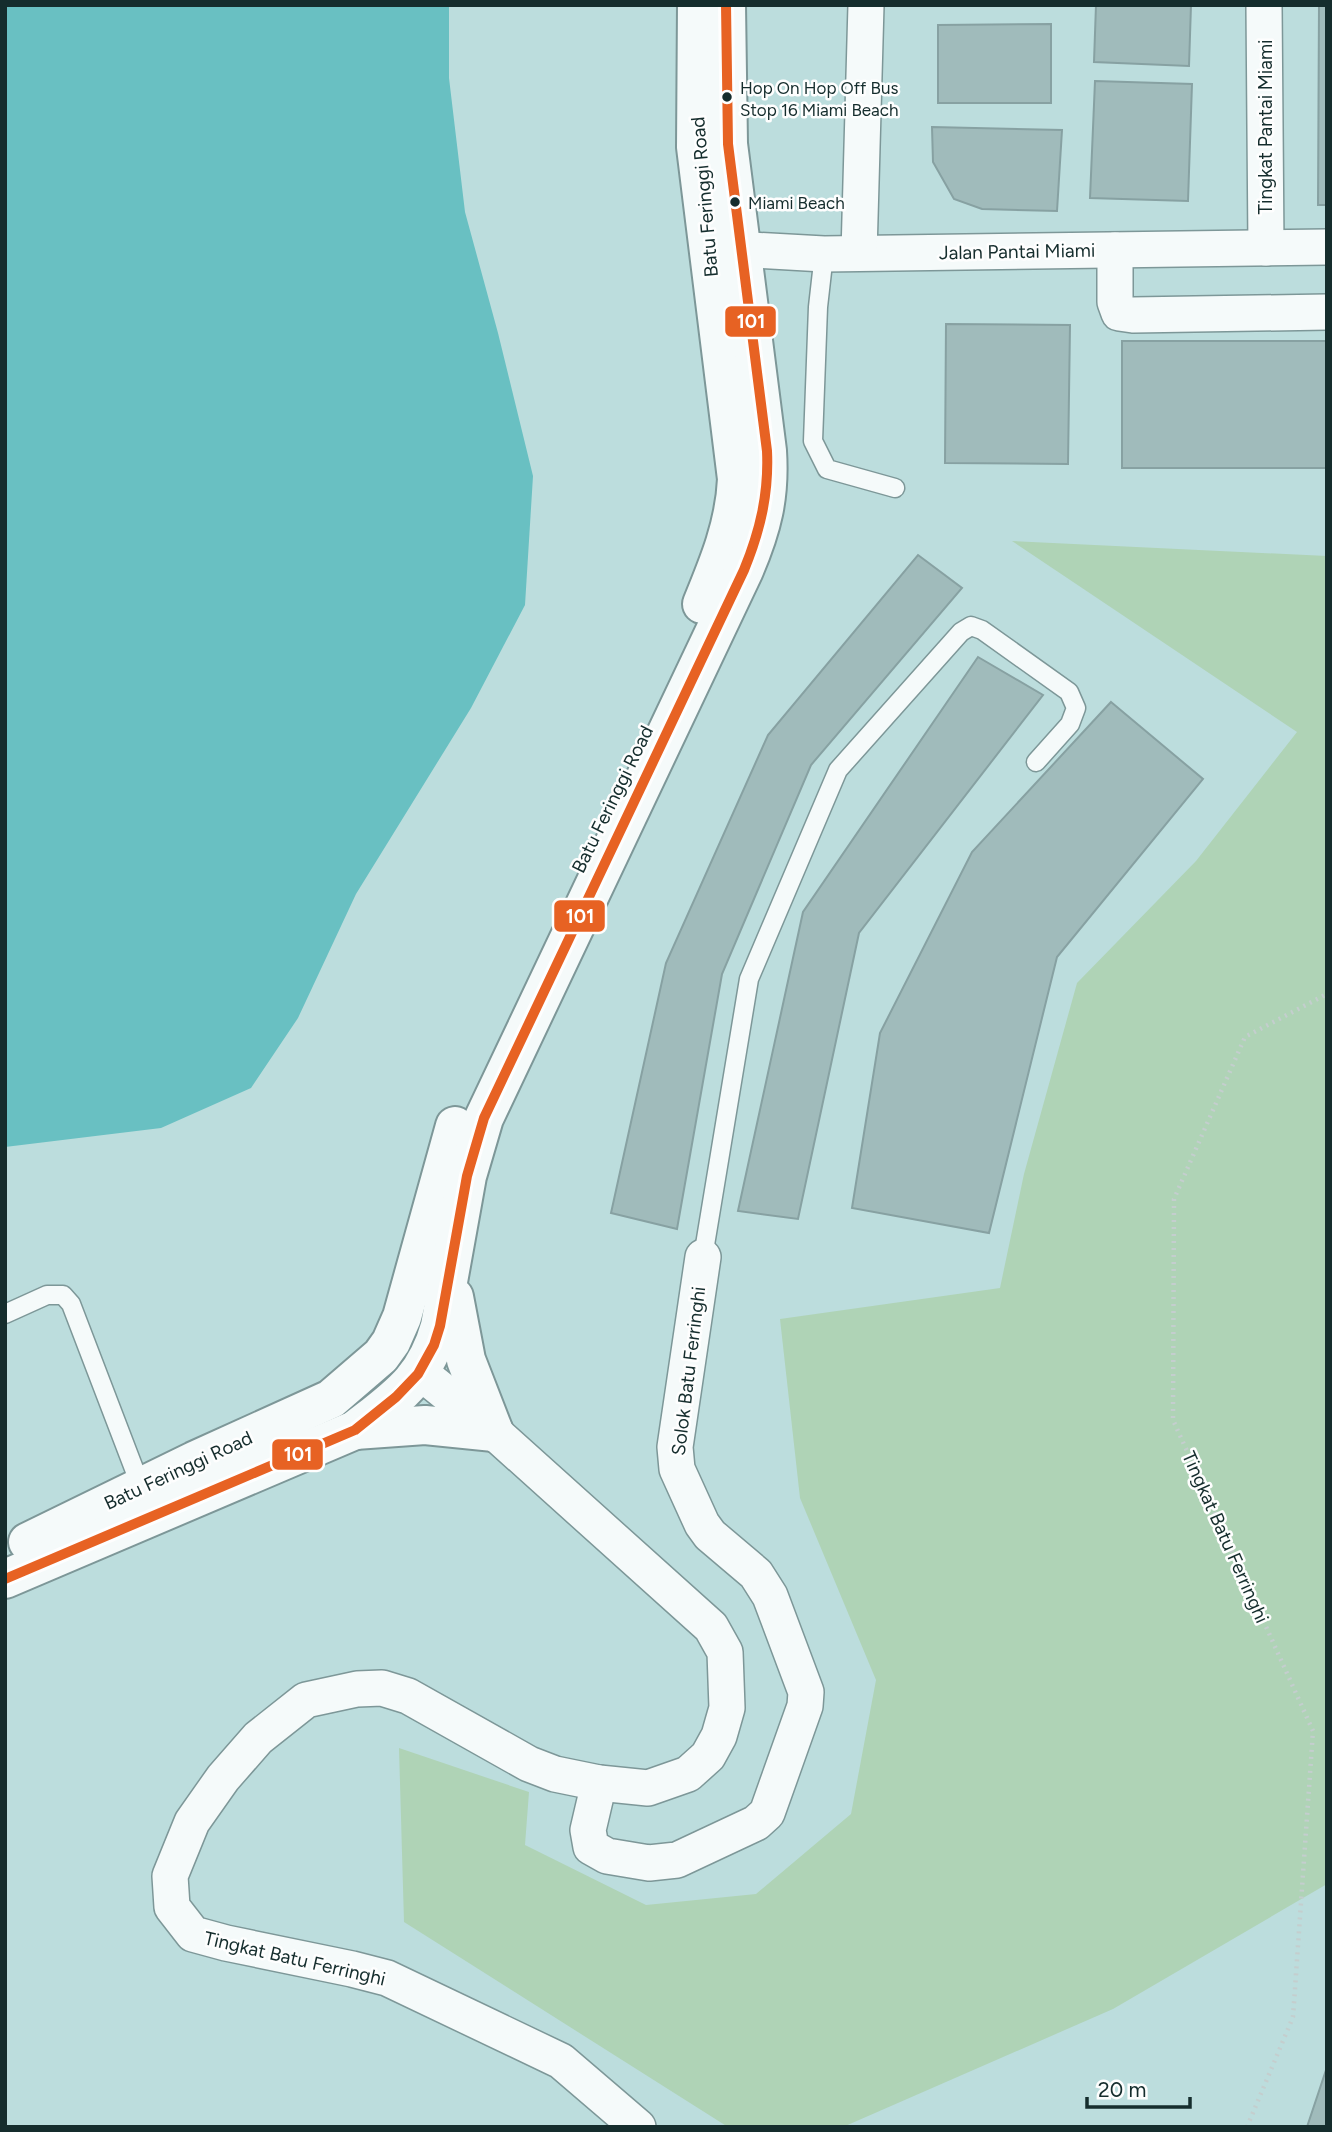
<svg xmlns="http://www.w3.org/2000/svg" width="1332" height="2132" font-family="Figtree,sans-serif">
  <rect width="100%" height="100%" fill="#bcdddd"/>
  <polygon fill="#afd3b6" points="1012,541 1327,556 1327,1884 1113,2009 843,2127 728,2127 404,1922 399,1748 529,1792 525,1845 646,1905 756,1894 851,1814 876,1680 800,1498 780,1319 1000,1288 1024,1174 1077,983 1196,861 1297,732"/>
  <polygon fill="#69c0c2" points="5,5 449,5 449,78 465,212 498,333 533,476 525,605 471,708 356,894 298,1018 251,1088 161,1128 5,1147"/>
  <g fill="#a0bbbb" stroke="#87a1a2" stroke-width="2">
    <polygon points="1096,5 1191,5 1189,66 1094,62"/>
    <polygon points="1319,5 1327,5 1327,205 1318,205"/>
    <polygon points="1051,24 1051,103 938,103 938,25"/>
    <polygon points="1095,81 1192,84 1188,201 1090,198"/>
    <polygon points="932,127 1062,130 1057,211 982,209 954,199 933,162"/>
    <polygon points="946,324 1070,325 1068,464 945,463"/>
    <rect x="1122" y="341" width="205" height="127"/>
    <polygon points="918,555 962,588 811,765 722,974 677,1229 611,1213 666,963 768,735"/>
    <polygon points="978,657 1043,695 859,933 798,1219 738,1211 803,912"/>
    <polygon points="1111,702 1203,779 1057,957 989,1233 852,1208 880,1033 972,852"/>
    <polygon points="1327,2067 1327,2127 1307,2127"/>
  </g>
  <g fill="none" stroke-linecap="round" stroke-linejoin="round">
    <g stroke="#7d9798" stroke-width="21">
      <g id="service">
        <polyline points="824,254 818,307 813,441 827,469 895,488"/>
        <polyline points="703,1257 749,979 838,770 961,632 971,626 982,630 1069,692 1076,708 1070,724 1036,762"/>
        <polyline points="5,1314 47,1295 63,1295 71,1304 141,1487"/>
      </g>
    </g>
    <g stroke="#7d9798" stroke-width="38">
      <g id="minor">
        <polyline points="1264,5 1266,248"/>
        <polyline points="715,248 824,254 1327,247"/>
        <polyline points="1115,250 1115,302 1119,313 1133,315 1327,312"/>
        <polyline points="859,253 866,5"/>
        <polyline points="421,1373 494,1432 711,1627 725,1652 727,1708 719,1736 708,1756 688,1774 648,1788 599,1783 555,1774 529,1764 408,1696 382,1688 357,1689 306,1700 258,1738 223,1778 192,1822 170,1876 172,1907 193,1934 226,1943 352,1969 387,1978 561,2061 638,2127"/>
        <polyline points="599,1783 588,1830 591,1847 607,1856 649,1863 677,1860 756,1823 767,1813 805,1706 806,1692 770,1596 756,1574 710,1535 702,1524 677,1469 675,1447 703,1257"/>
      </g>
    </g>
    <g stroke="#7d9798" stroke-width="42">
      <g id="primary">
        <path d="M697,5L696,147L737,479C735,524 719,563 702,604"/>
        <polyline points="454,1297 466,1360 494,1432"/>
        <polyline points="355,1430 425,1425 494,1432"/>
        <polyline points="28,1542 194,1461 331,1399 381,1356 391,1342 402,1317 455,1126"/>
        <path d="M5,1579L355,1430C397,1397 425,1380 440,1326L467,1176L484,1118L744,570C762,528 770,497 767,451L728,144L726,5"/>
      </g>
    </g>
    <polyline stroke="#c4cece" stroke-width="4.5" stroke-dasharray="2 5" stroke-linecap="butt" points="1247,2127 1293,2017 1313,1731 1173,1420 1174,1199 1245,1037 1327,994"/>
    <use href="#service" stroke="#f5fafa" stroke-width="18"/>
    <use href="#minor" stroke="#f5fafa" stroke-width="35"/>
    <use href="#primary" stroke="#f5fafa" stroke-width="38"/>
    <g stroke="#fefefe" stroke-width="16">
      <path id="bus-1" d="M5,1579L355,1430L396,1397L418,1374L434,1345L440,1326L467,1176L484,1118L744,570C760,531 769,494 767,451L728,144L726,5"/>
    </g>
    <use href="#bus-1" stroke="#e76223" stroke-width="10"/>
  </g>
  <g fill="#152d2d" stroke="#fefefe" stroke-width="2.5">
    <circle cx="727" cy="97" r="6"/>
    <circle cx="735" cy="202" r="6"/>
  </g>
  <g text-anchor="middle" stroke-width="5" stroke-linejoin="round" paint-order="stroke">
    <g font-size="17" fill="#152d2d" stroke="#fefefe" text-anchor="start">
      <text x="740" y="94">Hop On Hop Off Bus<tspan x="740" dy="22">Stop 16 Miami Beach</tspan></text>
      <text x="748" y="209">Miami Beach</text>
    </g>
    <g font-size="19" fill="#152d2d" stroke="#fefefe">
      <text transform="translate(1265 127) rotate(-90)" y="7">Tingkat Pantai Miami</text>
      <text transform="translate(704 197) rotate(-95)" y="7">Batu Feringgi Road</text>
      <text transform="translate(1017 251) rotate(-1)" y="7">Jalan Pantai Miami</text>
      <text transform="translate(612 799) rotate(-64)" y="7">Batu Feringgi Road</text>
      <text transform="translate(688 1371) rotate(-83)" y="7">Solok Batu Ferringhi</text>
      <text transform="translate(178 1470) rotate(-25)" y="7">Batu Feringgi Road</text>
      <text transform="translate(1226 1537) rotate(66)" y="7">Tingkat Batu Ferringhi</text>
      <text transform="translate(295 1958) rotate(13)" y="7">Tingkat Batu Ferringhi</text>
    </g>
  </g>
  <g stroke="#fefefe" stroke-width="2.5">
    <rect x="724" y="305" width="53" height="33" rx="7" fill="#e76223"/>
    <rect x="553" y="899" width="53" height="34" rx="7" fill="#e76223"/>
    <rect x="271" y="1438" width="53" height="33" rx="7" fill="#e76223"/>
  </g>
  <g font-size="19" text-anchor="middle" font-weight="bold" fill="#fff">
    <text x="751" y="328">101</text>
    <text x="580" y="923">101</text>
    <text x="298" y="1461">101</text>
  </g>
  <rect width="1332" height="2132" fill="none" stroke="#152d2d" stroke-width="14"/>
  <path d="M1087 2097v10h103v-10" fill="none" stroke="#152d2d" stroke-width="3.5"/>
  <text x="1098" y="2097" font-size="21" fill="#152d2d" stroke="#fefefe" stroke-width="5" paint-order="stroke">20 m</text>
</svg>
